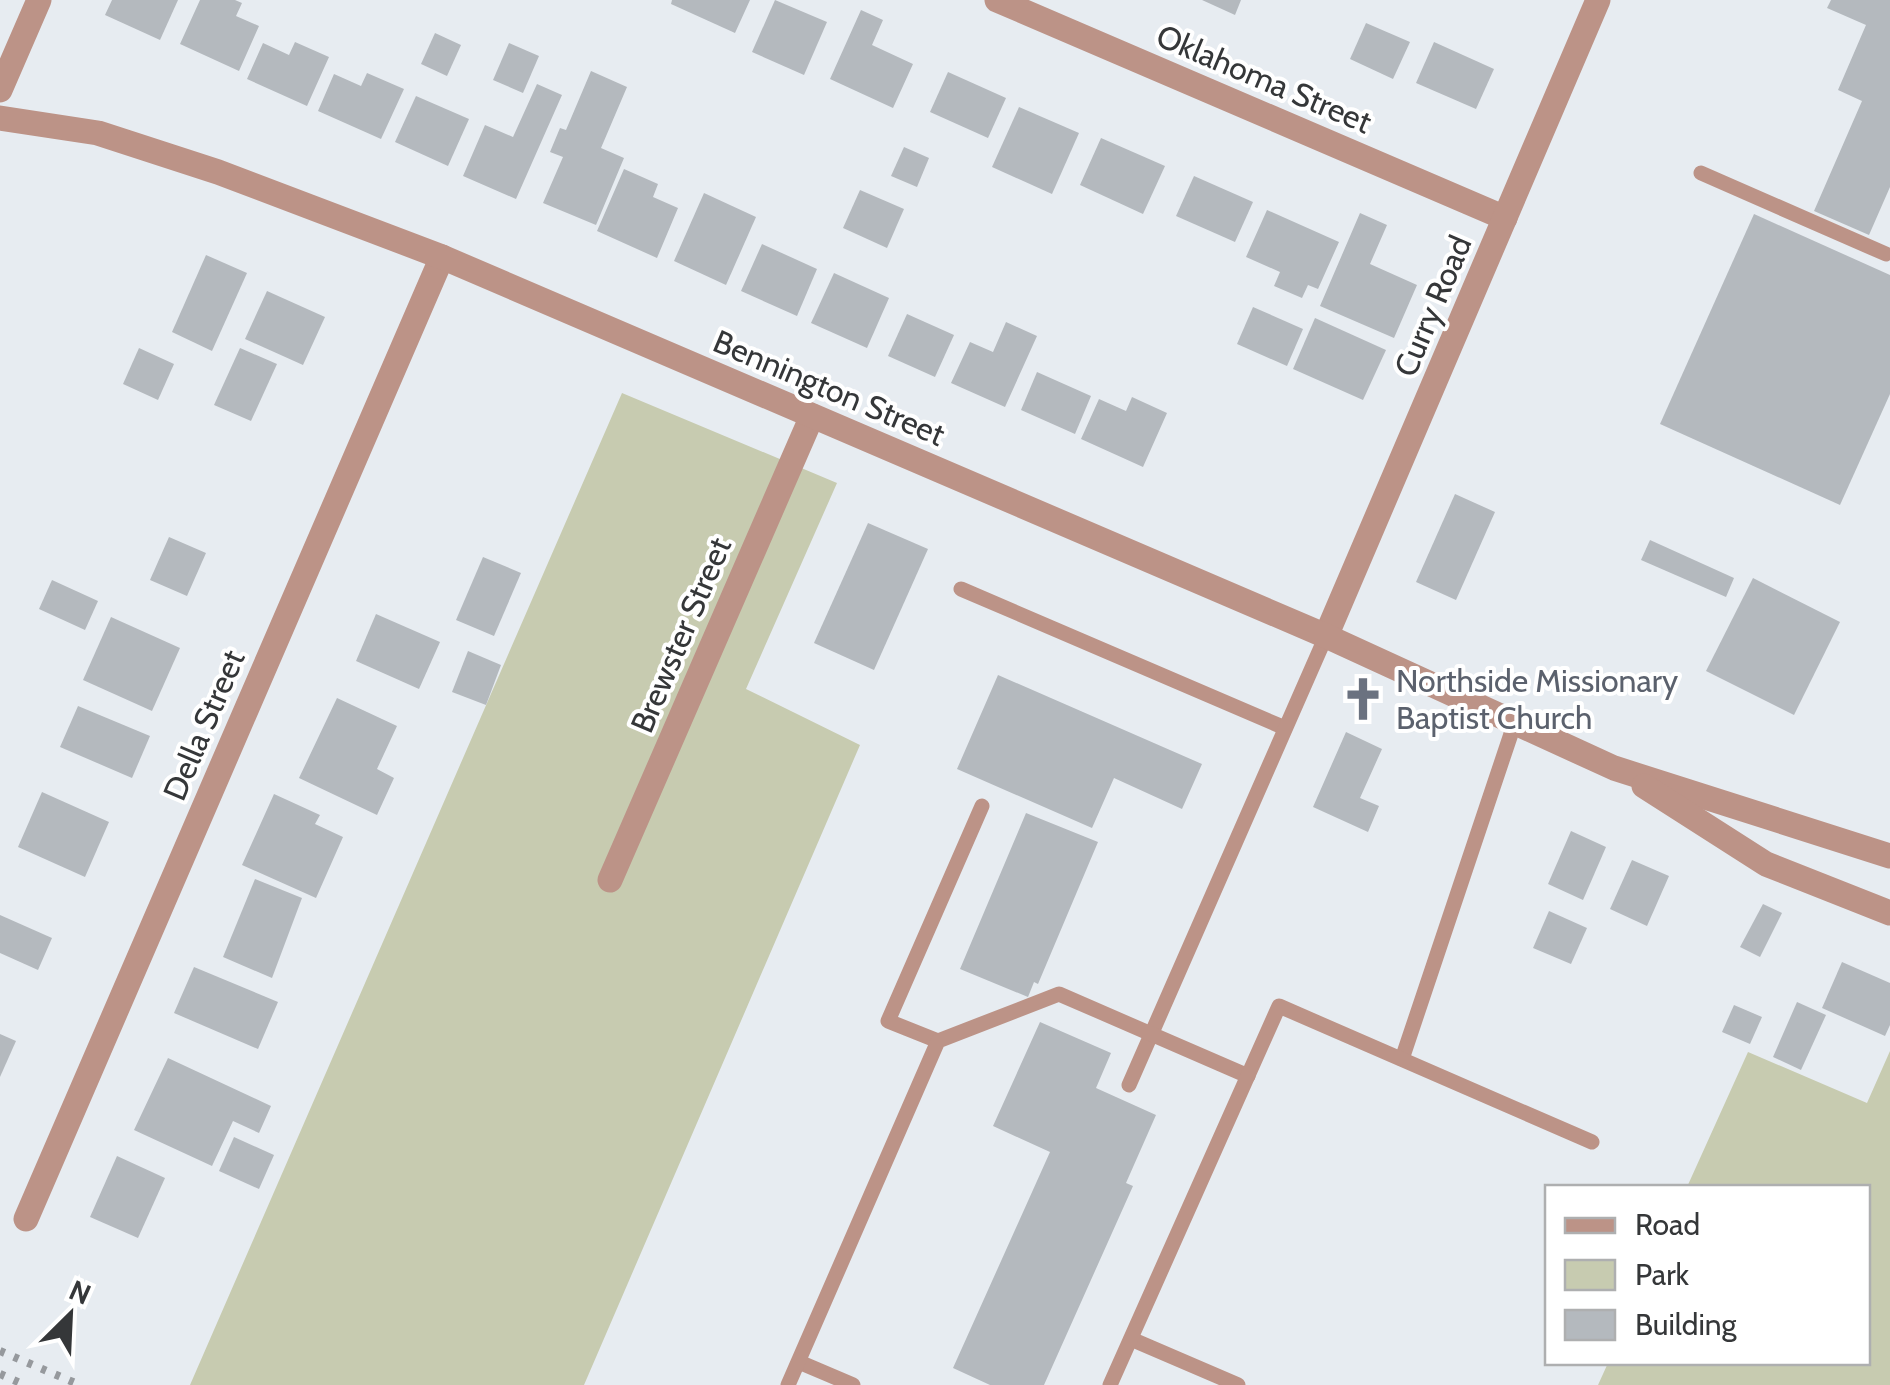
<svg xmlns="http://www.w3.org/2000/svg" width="1890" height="1385" font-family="Cabin,sans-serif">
  <rect width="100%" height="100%" fill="#e7ecf1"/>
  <g fill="#c7cbb0">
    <polygon points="622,393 837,483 746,689 860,745 584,1385 190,1385"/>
    <polygon points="1890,1051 1890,1385 1598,1385 1608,1363 1868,1362 1868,1188 1687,1187 1748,1052 1867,1103"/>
  </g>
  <g fill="#b4b9be">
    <polygon points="112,0 178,0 160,40 105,15"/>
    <polygon points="200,0 235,0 242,3 236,16 259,26 239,71 180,44"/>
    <polygon points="672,0 750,0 735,33 671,4"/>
    <polygon points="775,0 827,22 804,75 752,52"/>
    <polygon points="1202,0 1241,0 1235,15"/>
    <polygon points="1831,0 1890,0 1890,187 1869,235 1814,211 1862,101 1838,90 1866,25 1827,8"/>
    <polygon points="861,10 883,20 872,45 913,64 893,108 830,79"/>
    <polygon points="1366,23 1410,42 1393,79 1350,59"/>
    <polygon points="435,33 461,45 447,76 421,64"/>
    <polygon points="295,42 329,57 307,106 247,79 263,43 289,55"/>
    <polygon points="1434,42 1494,69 1476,109 1416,83"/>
    <polygon points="509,43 539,56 523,93 493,80"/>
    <polygon points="591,71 627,87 601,148 624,158 596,225 543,203 563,157 550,152 560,128 566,130"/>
    <polygon points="948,72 1006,98 988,138 930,112"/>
    <polygon points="367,73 404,89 381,139 318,111 334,74 361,86"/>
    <polygon points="537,84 562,95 516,199 463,176 485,125 513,137"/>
    <polygon points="416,96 469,119 448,166 395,142"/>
    <polygon points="1019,107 1079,133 1052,194 992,167"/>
    <polygon points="1101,138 1165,166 1143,214 1080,185"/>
    <polygon points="904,147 929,158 917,187 891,176"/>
    <polygon points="624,169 658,184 653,197 678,208 657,258 597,231"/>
    <polygon points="1194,176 1253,202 1235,242 1176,216"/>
    <polygon points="860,190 904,209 887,248 843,228"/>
    <polygon points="704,193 756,217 726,285 674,261"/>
    <polygon points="1267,210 1339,242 1318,289 1308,285 1302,298 1274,286 1280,272 1246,257"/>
    <polygon points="1360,213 1387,225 1370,264 1417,285 1394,338 1320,306"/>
    <polygon points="1754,214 1890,275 1890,394 1840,505 1660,424"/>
    <polygon points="762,244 817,269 797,316 741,291"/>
    <polygon points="206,255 247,273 212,351 172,332"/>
    <polygon points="834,273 889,298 867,348 811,323"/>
    <polygon points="267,291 325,317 303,365 245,339"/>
    <polygon points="1253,307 1303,329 1287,366 1237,344"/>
    <polygon points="907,314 954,335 935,377 888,356"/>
    <polygon points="1315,318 1386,350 1363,400 1293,369"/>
    <polygon points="1006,322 1037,336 1005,407 951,383 970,342 993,352"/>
    <polygon points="139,348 174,364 158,400 123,384"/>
    <polygon points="240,348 277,364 251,421 214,405"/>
    <polygon points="1037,372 1091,396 1075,434 1021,410"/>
    <polygon points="1132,397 1167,413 1143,467 1081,439 1099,399 1126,411"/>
    <polygon points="1455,494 1495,512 1456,600 1416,582"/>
    <polygon points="868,523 928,549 874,670 814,643"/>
    <polygon points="169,537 206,553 187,596 150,580"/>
    <polygon points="1650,540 1734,578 1726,597 1641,560"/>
    <polygon points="483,557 521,573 494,636 456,620"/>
    <polygon points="1753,578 1840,622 1794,715 1706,671"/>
    <polygon points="52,580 98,601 85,630 39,609"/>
    <polygon points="376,614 440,642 419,689 356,661"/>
    <polygon points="111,617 180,648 152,711 83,680"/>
    <polygon points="468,651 501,665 486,705 452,692"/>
    <polygon points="998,675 1202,764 1182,809 1114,778 1092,828 957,769"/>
    <polygon points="337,698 397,726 377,769 394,778 377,815 299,778"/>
    <polygon points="78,706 150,736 132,778 60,747"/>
    <polygon points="1346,732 1382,749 1360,798 1379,806 1368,832 1313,807"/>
    <polygon points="42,792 109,822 85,877 18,847"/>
    <polygon points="274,794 320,815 315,824 343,837 316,898 242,865"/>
    <polygon points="1026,813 1098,842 1038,984 1034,982 1028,997 960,969"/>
    <polygon points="1571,831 1606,847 1583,900 1548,884"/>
    <polygon points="1632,860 1669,876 1647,926 1610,909"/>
    <polygon points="255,879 302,898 272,978 223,957"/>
    <polygon points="1763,904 1782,913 1760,957 1740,947"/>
    <polygon points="1549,911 1587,928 1571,964 1533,948"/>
    <polygon points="0,915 52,938 38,970 0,953"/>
    <polygon points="1842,962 1890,983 1890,1025 1885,1036 1822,1008"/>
    <polygon points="194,967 278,1002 258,1049 174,1013"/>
    <polygon points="1797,1002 1826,1015 1801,1070 1773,1057"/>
    <polygon points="1734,1005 1762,1017 1750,1044 1722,1032"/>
    <polygon points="1040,1022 1111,1053 1096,1088 1156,1115 1126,1183 1133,1186 1044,1385 990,1385 953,1368 1050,1152 993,1126"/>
    <polygon points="0,1034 16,1041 0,1077"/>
    <polygon points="168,1058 271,1106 259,1133 233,1121 212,1166 134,1130"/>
    <polygon points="234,1137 274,1155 259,1189 219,1171"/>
    <polygon points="117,1156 165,1178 138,1238 90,1217"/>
  </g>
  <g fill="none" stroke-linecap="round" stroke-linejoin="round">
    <g stroke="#bc9387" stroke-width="15">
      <polyline points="1701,173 1886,254"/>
      <polyline points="961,589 1285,728"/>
      <polyline points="938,1041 888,1021 982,806"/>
      <polyline points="1402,1059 1515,722"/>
      <polyline points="1129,1085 1326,636"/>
      <polyline points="1131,1339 1238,1385"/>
      <polyline points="799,1362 853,1385"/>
      <polyline points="788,1385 938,1041 1059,994 1248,1076"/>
      <polyline points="1110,1385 1279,1006 1592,1142"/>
    </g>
    <g stroke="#bc9387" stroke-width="25">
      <polyline points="997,0 1505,218"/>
      <polyline points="0,90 39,0"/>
      <polyline points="1326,636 1598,0"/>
      <polyline points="610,880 812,416"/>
      <polyline points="26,1219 442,257"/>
    </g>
    <g stroke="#bc9387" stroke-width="25">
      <polyline points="0,118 98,133 218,172 442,257 1326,636 1614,768 1890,856"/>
      <polyline points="1644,786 1766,864 1890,913"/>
    </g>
    <g stroke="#96999d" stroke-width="8" stroke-dasharray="5 10" stroke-linecap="butt">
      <polyline points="0,1351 80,1385"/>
      <polyline points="0,1374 25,1385"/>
    </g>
  </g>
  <defs>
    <g id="church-bare" transform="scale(3.45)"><path d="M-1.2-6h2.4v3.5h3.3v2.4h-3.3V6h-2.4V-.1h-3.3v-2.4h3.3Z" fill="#6b7280" stroke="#fff" stroke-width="2.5" paint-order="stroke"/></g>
  </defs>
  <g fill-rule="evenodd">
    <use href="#church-bare" x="1363" y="699"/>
  </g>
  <g text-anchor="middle" stroke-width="8" stroke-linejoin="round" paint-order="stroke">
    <g font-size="32" fill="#353739" stroke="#fff">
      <text transform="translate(1264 79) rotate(23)" y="11">Oklahoma Street</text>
      <text transform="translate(1433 306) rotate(-67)" y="11">Curry Road</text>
      <text transform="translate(829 388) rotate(23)" y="11">Bennington Street</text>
      <text transform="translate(681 635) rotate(-67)" y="11">Brewster Street</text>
      <text transform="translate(204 725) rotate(-67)" y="11">Della Street</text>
    </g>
    <g font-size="32" fill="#5b616d" stroke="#fff" text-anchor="start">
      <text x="1396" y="692">Northside Missionary<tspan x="1396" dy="37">Baptist Church</tspan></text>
    </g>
  </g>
  <rect x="1545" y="1185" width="325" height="180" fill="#ffffff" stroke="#aeafb0" stroke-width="2.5"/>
  <rect x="1565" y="1218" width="50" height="15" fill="#bc9387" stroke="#aeafb0" stroke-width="2.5"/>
  <text x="1635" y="1235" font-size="30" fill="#353739">Road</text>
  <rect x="1565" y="1260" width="50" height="30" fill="#c7cbb0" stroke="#aeafb0" stroke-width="2.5"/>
  <text x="1635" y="1285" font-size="30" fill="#353739">Park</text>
  <rect x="1565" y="1310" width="50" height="30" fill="#b4b9be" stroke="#aeafb0" stroke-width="2.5"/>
  <text x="1635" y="1335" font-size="30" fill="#353739">Building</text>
  <g transform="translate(70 1315) rotate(24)" stroke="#ffffff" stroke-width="8" paint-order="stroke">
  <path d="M0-8L18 38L0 25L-18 38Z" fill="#353739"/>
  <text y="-15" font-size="28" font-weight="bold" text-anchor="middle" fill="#353739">N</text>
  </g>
</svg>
